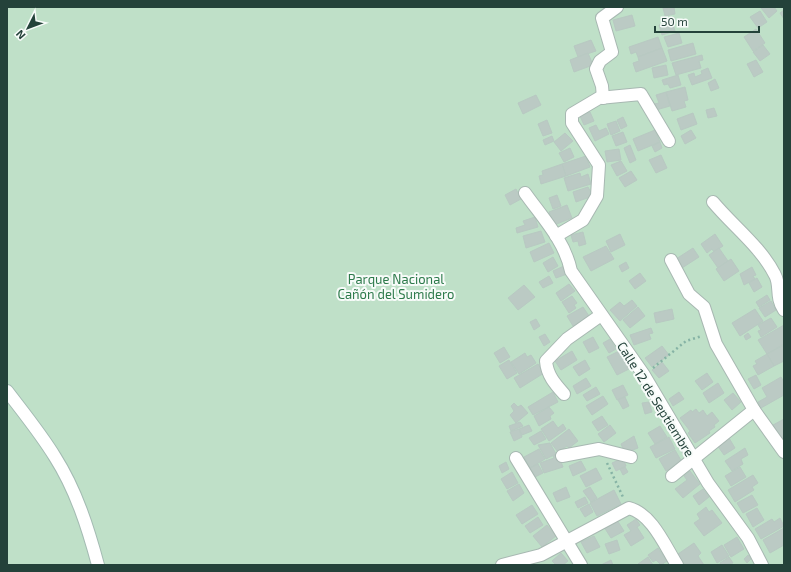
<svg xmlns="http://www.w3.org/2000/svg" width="791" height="572" font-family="'Exo 2',sans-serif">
  <rect width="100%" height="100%" fill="#e6efeb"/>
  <rect fill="#bfe0c8" x="7" y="7" width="777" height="558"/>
  <g fill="#bbcac4" stroke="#b8c9c2">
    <polygon points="674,7 675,14 665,16 663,8"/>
    <polygon points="774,7 777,11 769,18 761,8"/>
    <polygon points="784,10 784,19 780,13"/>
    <polygon points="760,11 767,22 758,28 750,17"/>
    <polygon points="632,15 635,26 616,31 613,20"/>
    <polygon points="672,21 675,31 662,35 659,25"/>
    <polygon points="756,29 765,43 753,51 744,37"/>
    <polygon points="679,33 682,43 668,47 664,37"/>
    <polygon points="658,37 662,48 638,57 636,52 631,54 629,47"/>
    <polygon points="591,40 596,51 578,57 574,46"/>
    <polygon points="693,43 696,54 671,61 668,50"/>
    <polygon points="763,45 770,54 760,61 753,52"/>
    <polygon points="662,48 667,61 636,72 633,63 639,61 638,57"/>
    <polygon points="588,53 593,65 574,72 570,60"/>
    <polygon points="702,55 703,60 699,61 701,68 676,75 672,63"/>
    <polygon points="756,60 763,72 754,77 747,64"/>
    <polygon points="666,65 668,75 654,78 652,68"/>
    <polygon points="708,68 712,78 692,85 688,75 694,73 695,77 702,74 701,71"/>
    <polygon points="678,75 681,85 670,88 668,84 664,85 662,80"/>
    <polygon points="715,79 719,88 711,91 708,83"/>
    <polygon points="685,87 688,100 684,101 686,107 672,111 666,92"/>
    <polygon points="666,92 670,106 656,110 654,104 659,103 656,95"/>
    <polygon points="536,95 541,105 523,114 518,103"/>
    <polygon points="714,108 717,116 708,118 706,110"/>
    <polygon points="590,112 594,121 584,125 580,116"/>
    <polygon points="693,113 697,124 681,130 677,119"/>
    <polygon points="623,117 627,126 621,129 617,120"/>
    <polygon points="547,120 552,133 543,136 538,124"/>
    <polygon points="616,121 620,131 611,135 607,124"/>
    <polygon points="596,125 599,131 606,128 609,134 595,141 589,128"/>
    <polygon points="655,130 660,142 638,151 633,139"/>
    <polygon points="691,130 696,138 685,144 681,136"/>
    <polygon points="623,132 627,142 616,146 612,136"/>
    <polygon points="565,133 573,141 561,151 554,142"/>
    <polygon points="552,136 554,141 545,145 543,140"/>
    <polygon points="660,142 662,148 655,152 652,146"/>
    <polygon points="630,145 636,160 630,163 624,148"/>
    <polygon points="570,148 574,157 564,162 559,153"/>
    <polygon points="619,149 621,160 607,162 605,151"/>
    <polygon points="661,155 667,168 656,173 649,160"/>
    <polygon points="586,156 590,167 566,176 562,164"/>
    <polygon points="621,161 627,171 617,176 611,165"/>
    <polygon points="562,164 566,176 541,184 539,176 543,175 542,171"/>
    <polygon points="631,171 637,180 625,187 619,178"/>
    <polygon points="580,173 581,177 588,174 591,184 568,191 564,178"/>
    <polygon points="588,187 593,196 576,202 573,192"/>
    <polygon points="516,189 521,199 510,205 505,195"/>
    <polygon points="557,195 561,206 553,209 549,198"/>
    <polygon points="567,205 572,218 554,225 549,212"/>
    <polygon points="535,217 538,227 517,233 516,228 525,225 523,221"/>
    <polygon points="541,231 545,242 526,248 523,236"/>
    <polygon points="583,232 586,244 579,246 578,241 573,242 571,235"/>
    <polygon points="620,234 625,245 611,252 606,241"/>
    <polygon points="715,234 723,246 714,252 712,249 707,253 701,244"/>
    <polygon points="549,243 554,253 534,262 530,252"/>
    <polygon points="606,246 614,259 591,271 583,257"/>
    <polygon points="693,248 699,257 682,268 676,259"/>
    <polygon points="719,248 728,261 718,268 709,255"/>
    <polygon points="553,257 558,266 548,272 543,263"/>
    <polygon points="731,259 739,271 724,281 716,269"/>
    <polygon points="626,262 629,268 622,272 619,266"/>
    <polygon points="564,266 567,274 556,278 553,271"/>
    <polygon points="752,267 756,275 753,276 755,279 744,285 740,274"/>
    <polygon points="640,273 646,281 635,289 629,281"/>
    <polygon points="549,276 553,283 543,288 539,282"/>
    <polygon points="757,278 762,287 754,292 749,283"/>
    <polygon points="569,284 575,291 561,301 556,293"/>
    <polygon points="524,285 535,297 518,310 508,298"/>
    <polygon points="767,295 770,300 759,307 756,302"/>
    <polygon points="572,296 577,303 574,305 576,308 569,313 562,302"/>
    <polygon points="632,300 637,306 620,321 610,310 620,302 624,306"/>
    <polygon points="771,301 776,310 765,317 759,308"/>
    <polygon points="583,307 589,316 573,326 567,316"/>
    <polygon points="638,307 645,316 630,328 623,320"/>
    <polygon points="672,309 674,319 656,323 654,313"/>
    <polygon points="755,309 763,321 740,336 732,323"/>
    <polygon points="771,318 777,327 761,337 758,331 761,330 758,325"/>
    <polygon points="536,319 540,326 534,330 530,322"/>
    <polygon points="784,325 784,344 767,354 758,340"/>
    <polygon points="651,328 653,333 649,334 651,339 634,345 630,335"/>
    <polygon points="748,333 751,337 746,340 744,336"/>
    <polygon points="545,334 550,342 544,346 539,337"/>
    <polygon points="593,337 599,348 589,353 583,342"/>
    <polygon points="610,339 616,349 609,353 603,343"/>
    <polygon points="784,345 784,361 774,366 767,354"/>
    <polygon points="662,346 669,355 652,367 645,358"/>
    <polygon points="504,347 510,357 500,363 494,353"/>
    <polygon points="572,351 577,360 561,370 555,361"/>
    <polygon points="619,351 629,369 617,375 607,357"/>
    <polygon points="525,353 527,357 531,355 536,363 519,374 511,362"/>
    <polygon points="767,354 774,366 758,375 753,366 757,364 755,361"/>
    <polygon points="509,360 517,373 507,379 499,366"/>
    <polygon points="585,360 590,369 579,376 573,367"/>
    <polygon points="662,362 669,371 659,378 652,370"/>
    <polygon points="538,364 544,373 520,388 514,378"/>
    <polygon points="707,373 713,382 702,390 695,381"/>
    <polygon points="756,375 761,385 754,389 748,379"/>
    <polygon points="781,377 784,382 784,395 761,408 758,402 767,397 762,388"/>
    <polygon points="586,378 591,386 577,394 573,386"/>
    <polygon points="718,383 724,393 709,403 703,393"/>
    <polygon points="623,385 628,395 617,400 612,390"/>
    <polygon points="596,387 600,394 587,401 583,395"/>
    <polygon points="553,392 558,402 533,415 528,407"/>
    <polygon points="679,392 684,399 673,406 669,399"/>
    <polygon points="733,393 741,402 732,410 724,400"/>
    <polygon points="603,396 608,404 592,415 586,406"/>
    <polygon points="625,397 629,406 623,409 618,400"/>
    <polygon points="649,402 652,412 645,414 642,403"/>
    <polygon points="514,403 518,407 521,405 528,413 516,423 510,415 514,411 511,406"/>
    <polygon points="549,407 554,413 550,416 551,419 539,426 534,416"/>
    <polygon points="696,409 699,413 703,410 707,416 712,412 719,421 714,425 715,427 709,431 710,433 695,443 688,433 690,431 680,418 691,410 692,412"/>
    <polygon points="602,416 608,425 598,431 592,422"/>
    <polygon points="784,419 784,444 773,425"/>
    <polygon points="553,421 558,428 563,424 566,429 549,441 541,429"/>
    <polygon points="520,422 523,426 511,431 509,426"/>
    <polygon points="529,425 532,431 522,435 519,429"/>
    <polygon points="610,425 616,433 604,442 598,434"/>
    <polygon points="660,426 667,437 655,444 648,433"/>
    <polygon points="519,429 522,437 514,441 510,432"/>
    <polygon points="569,429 578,441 569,448 567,446 558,452 551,443"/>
    <polygon points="541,431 546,439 534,445 529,438"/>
    <polygon points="634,436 638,448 625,453 621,444"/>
    <polygon points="669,437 675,449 656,458 650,447"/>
    <polygon points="729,438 735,448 724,455 717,445"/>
    <polygon points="550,443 556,454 546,459 538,445"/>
    <polygon points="745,448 748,455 741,459 743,464 732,471 725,461"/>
    <polygon points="539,449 545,459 530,468 524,457"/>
    <polygon points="675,450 682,462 666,471 659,459"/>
    <polygon points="558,454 563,467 544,473 540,463 554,458 553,456"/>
    <polygon points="623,458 626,466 616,471 612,463"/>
    <polygon points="581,461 586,470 573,476 569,466"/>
    <polygon points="506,462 509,469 502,473 499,466"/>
    <polygon points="538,464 543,473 535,477 530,468"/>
    <polygon points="625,467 628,472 623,475 620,469"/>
    <polygon points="740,467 746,477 731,486 725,476"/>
    <polygon points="596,468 602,479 586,487 580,476"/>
    <polygon points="690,471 700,484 683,498 675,489 687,480 684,476"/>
    <polygon points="512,472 518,483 507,489 501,479"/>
    <polygon points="753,475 758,483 752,487 754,490 735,502 728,490"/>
    <polygon points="519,484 524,493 513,501 507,491"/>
    <polygon points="566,487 570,497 557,502 553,493"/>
    <polygon points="590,487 597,498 591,502 583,491"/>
    <polygon points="703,489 709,497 699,505 693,496"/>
    <polygon points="614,490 621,504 597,516 590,503"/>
    <polygon points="752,495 758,505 743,513 737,503"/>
    <polygon points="585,497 588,503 578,508 575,502"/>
    <polygon points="589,504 593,512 585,517 580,509"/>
    <polygon points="532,505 538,514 522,524 516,515"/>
    <polygon points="706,507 709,512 712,510 722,523 704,536 694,523 700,519 697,514"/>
    <polygon points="757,508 764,520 753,527 746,514"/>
    <polygon points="538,517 543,525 530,533 525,526"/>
    <polygon points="780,518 784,526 761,539 755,529 772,519 774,522"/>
    <polygon points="636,519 640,525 637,527 644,538 631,546 624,535 631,531 627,525"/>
    <polygon points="617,520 624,531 611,538 604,527"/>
    <polygon points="547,525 556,536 542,547 533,536"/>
    <polygon points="784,528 784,545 770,553 763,540"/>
    <polygon points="594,536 600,547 587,553 581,542"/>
    <polygon points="737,537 744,549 731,557 724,545"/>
    <polygon points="617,540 620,550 609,554 605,544"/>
    <polygon points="694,543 701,553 698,556 704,565 685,565 678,554"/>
    <polygon points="722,545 729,556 717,563 711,552"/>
    <polygon points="658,548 667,561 661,565 656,560 653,562 648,555"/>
    <polygon points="561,553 568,561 563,565 556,565 552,561"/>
    <polygon points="748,555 751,559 747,563 744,559"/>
    <polygon points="648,557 653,565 639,565 638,564"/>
    <polygon points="729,557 733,563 721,565 720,563"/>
    <polygon points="611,560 613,565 601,565"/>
  </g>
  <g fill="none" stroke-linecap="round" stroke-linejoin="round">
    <g stroke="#a8b8b2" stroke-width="14">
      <g id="street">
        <polyline points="603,98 602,86 596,69 600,61 612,52 602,18 617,7"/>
        <path d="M525,193C542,217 565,241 571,271L644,375L708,483L748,538L762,565"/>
        <path d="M713,202C733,226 761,247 775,275C781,286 775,297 784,310"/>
        <polyline points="556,236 583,220 597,196 599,165 572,123 572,114 599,98 641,94 669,141"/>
        <polyline points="671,260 689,294 704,307 716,344 754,410 784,452"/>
        <path d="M564,394C555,384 547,375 546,361L567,339L601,315"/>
        <polyline points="562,456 599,449 631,457"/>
        <polyline points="516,458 581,565"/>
        <polyline points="672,476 754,410"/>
        <path d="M502,565L541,555L629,508C652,514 665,546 677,565"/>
      </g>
    </g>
    <g stroke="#a4bbb3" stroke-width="14">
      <path id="secondary" d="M7,391C23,412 41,434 55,457C76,490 88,528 98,565"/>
    </g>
    <g stroke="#86b3a5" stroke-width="2.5" stroke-dasharray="2 3" stroke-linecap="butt">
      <polyline points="653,368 686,341 702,336"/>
      <polyline points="607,463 623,497"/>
    </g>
    <use href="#street" stroke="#fff" stroke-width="12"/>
    <use href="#secondary" stroke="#fff" stroke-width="12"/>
  </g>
  <g text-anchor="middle" stroke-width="4" stroke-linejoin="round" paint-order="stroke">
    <g font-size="13" fill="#2d7a4b" stroke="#f7fbf9">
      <text x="396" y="284">Parque Nacional<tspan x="396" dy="15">Cañón del Sumidero</tspan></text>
    </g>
    <g font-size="13" fill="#24423a" stroke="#f7fbf9">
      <text transform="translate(656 399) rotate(58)" y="5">Calle 12 de Septiembre</text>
    </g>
  </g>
  <rect width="791" height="572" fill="none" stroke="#24423a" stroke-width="16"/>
  <g transform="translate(28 28) rotate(228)" stroke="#f7fbf9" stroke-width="3" paint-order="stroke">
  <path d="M0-3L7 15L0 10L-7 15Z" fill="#24423a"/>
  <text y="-6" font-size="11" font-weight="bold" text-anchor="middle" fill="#24423a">N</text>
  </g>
  <path d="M655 26v6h104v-6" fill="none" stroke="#24423a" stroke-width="2"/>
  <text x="661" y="26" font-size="12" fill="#24423a" stroke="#f7fbf9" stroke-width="3" paint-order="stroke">50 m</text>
</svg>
